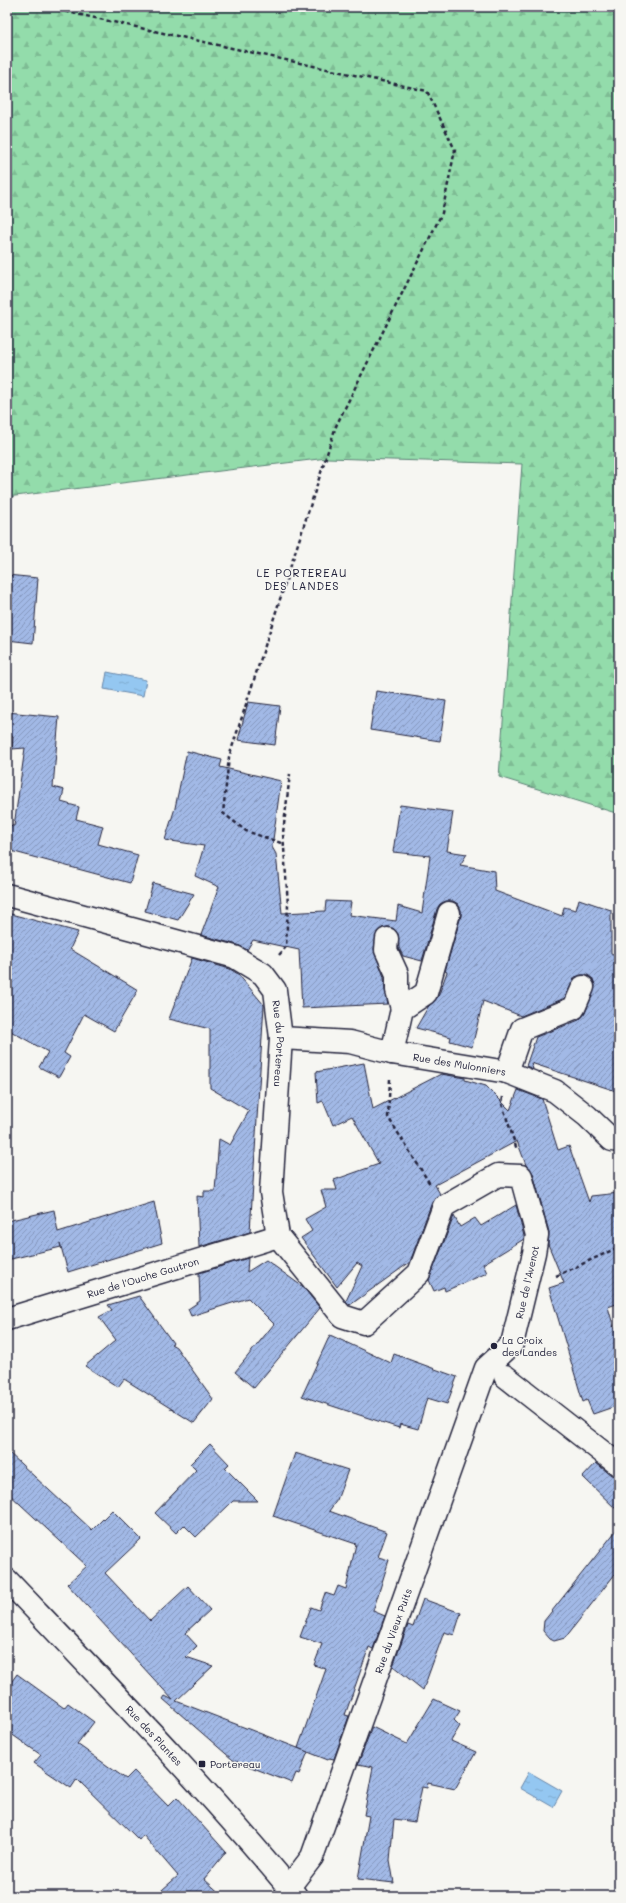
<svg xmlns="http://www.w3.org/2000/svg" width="626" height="1903" font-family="Mali,sans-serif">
  <defs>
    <pattern id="forest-firs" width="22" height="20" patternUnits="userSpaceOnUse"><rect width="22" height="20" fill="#93dcab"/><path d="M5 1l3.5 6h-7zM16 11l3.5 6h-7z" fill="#7ebc94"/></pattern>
    <pattern id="water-ripples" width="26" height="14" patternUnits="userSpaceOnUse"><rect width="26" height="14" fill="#94c7f1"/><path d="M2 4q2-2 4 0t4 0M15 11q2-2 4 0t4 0" fill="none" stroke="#7fabd0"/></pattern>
    <pattern id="building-hatch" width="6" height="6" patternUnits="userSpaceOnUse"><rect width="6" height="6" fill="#a2b9e6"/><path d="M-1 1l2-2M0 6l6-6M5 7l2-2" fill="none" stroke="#8496bc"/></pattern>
  </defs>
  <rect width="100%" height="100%" fill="#f6f6f2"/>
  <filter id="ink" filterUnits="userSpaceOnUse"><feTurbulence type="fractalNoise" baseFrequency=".025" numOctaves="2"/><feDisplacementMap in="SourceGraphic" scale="8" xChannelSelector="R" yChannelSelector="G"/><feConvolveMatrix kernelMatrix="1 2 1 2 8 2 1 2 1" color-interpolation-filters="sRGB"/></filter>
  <g filter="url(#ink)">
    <polygon fill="url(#forest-firs)" stroke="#5a7f73" points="7,7 619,7 619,814 499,777 522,464 327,458 7,497"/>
    <g fill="url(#water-ripples)" stroke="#6685a8">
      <polygon points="107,672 146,680 143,696 104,689"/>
      <polygon points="529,1772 562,1791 553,1807 520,1788"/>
    </g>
    <g fill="url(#building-hatch)" stroke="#22223b">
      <polygon points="7,575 38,578 33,643 7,640"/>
      <polygon points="376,691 446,701 440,741 370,730"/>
      <polygon points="248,702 280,706 275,745 238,740"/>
      <polygon points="7,712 59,717 53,787 64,790 61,802 79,807 76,819 103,826 98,844 138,855 130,883 7,850 7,825 14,826 25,748 12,749 13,736 7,735"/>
      <polygon points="187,751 222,760 220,767 281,781 272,847 276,854 282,913 325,911 326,901 351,902 349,915 396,921 398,906 422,913 430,856 393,852 400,805 453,812 447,851 467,854 460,865 494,871 495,891 562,916 564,907 576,910 579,899 611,910 611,953 619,957 619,1092 531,1063 533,1069 526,1066 536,1037 579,1020 585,1013 595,986 593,979 588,975 581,975 575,977 565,998 521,1016 483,1001 472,1047 450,1041 451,1037 416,1028 428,1007 438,997 447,972 445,971 461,916 461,910 458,904 453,901 446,901 440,904 437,909 422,961 403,956 399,948 398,934 394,929 388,927 382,928 377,932 374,949 384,977 385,990 388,1004 302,1008 299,950 253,940 247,950 238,945 201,935 219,887 195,876 204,846 165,840 175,808"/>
      <polygon points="153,883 194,894 178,920 145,911"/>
      <polygon points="7,913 78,932 70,949 138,990 114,1031 84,1014 64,1053 70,1057 59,1077 39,1067 48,1052 7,1029"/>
      <polygon points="192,958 230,969 238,974 264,1005 250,1232 199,1247 197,1196 204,1197 204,1191 215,1191 219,1139 230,1145 249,1111 210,1088 210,1029 169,1019"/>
      <polygon points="364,1063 373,1109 441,1074 465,1078 465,1080 486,1086 510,1110 518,1090 542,1099 558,1150 569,1146 589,1202 591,1196 619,1193 619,1303 608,1307 619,1346 619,1405 593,1414 587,1400 583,1402 549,1288 564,1283 548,1244 549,1232 533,1173 526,1165 517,1141 435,1185 440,1194 432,1202 410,1262 350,1305 346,1301 362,1266 357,1263 337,1287 301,1238 312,1231 305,1219 326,1207 321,1190 337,1190 334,1180 379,1164 352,1116 333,1125 323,1101 318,1103 316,1072"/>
      <polygon points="154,1202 162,1243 68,1272 60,1243 61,1247 7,1260 7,1221 54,1210 58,1232"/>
      <polygon points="516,1205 524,1236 524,1239 483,1264 487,1273 445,1291 444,1287 434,1291 429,1280 454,1216 460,1227 475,1218 481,1226"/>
      <polygon points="248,1258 247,1272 266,1260 303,1287 320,1308 254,1388 235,1372 274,1324 248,1298 191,1316 188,1309 200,1301 199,1273"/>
      <polygon points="139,1296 173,1343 171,1344 176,1347 213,1399 194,1423 124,1379 118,1387 85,1366 116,1340 99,1317 112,1310 108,1305"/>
      <polygon points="330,1335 391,1363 394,1354 457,1377 447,1404 427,1398 418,1429 400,1424 399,1428 302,1396"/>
      <polygon points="210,1444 229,1464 225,1468 258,1501 233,1501 196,1537 184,1525 176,1533 155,1513 196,1470 190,1464"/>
      <polygon points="7,1451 92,1530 112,1510 141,1539 105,1573 150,1621 188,1586 210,1610 185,1633 197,1646 186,1657 213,1666 176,1701 308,1752 299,1774 296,1773 292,1783 233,1760 163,1699 165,1696 173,1700 67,1584 87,1566 7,1492"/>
      <polygon points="295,1453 348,1470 337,1500 329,1511 387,1532 378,1557 389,1560 373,1611 385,1616 373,1649 369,1647 345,1715 349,1716 334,1759 329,1758 328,1760 298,1748 326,1669 314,1665 322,1644 300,1637 311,1607 319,1610 325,1593 334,1596 338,1586 346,1589 356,1544 273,1516"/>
      <polygon points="596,1463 611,1475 619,1477 619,1512 583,1477"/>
      <polygon points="619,1527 619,1569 565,1638 554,1641 550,1639 543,1631 544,1621"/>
      <polygon points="423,1599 461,1613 454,1635 444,1632 423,1690 393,1666 408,1625 413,1627"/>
      <polygon points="17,1674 64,1708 68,1703 94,1722 77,1744 126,1779 134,1771 168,1806 177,1797 226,1852 204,1879 223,1896 155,1896 178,1876 143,1835 139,1840 77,1779 71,1788 34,1763 41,1755 7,1731 7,1688"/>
      <polygon points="434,1699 460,1711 454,1720 460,1726 451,1741 476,1752 455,1789 428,1783 427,1788 422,1787 415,1822 394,1819 390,1860 394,1883 358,1879 369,1816 364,1815 373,1767 358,1764 372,1727 407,1744"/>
    </g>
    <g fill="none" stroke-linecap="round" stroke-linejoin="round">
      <g stroke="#22223b" stroke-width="25">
        <g id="minor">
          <path id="s1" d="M7,895L235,957L263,974L275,990L281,1038L271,1192L278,1236L342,1316L364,1323L419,1273L444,1206L498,1175L521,1176L537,1235L534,1253L512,1344L486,1368L312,1857L289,1887"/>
          <polyline points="387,939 386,950 397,974 397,990 402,1009"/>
          <path id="s2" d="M281,1038L350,1042L392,1053L507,1072L555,1091L587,1116L612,1140L619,1141"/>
          <polyline points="392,1053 402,1009 426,993 449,913"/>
          <polyline points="507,1072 522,1029 574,1008 583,987"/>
          <path id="s3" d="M7,1319L278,1236"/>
          <polyline points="505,1376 619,1465"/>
          <path id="s4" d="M7,1580C105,1683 205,1786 296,1896"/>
        </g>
      </g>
      <g stroke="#22223b" stroke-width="2.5" stroke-dasharray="4 3" stroke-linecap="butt">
        <polyline points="45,7 427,91 455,150 442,213 336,426 229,757 223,813 246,831 284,844"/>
        <polyline points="279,955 286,947 288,905 283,833 290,774"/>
        <polyline points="390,1079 388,1117 430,1184"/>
        <polyline points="503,1097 502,1104 517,1150"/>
        <polyline points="556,1276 619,1247"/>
      </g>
      <use href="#minor" stroke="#f6f6f2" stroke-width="22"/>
    </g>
  </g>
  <g fill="#22223b" stroke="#f6f6f2" stroke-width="1.5">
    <circle cx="494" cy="1346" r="4"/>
    <rect x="198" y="1760" width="8" height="8" rx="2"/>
  </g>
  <g text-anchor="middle" stroke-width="3" stroke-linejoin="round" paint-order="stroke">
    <g font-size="10" fill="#22223b" stroke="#f6f6f2">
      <text dy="4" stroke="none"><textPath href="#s1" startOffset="343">Rue du Portereau</textPath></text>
      <text dy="4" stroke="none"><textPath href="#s2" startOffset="181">Rue des Mulonniers</textPath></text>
      <text dy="4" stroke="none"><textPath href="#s3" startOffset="142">Rue de l'Ouche Gautron</textPath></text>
      <text transform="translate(527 1282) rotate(-77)" y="4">Rue de l'Avenot</text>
      <text transform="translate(393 1631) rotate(-70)" y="4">Rue du Vieux Puits</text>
      <text dy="4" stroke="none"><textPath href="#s4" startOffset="214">Rue des Plantes</textPath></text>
    </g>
    <g font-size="10" fill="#22223b" stroke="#f6f6f2" text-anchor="start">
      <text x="502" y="1344">La Croix<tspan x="502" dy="12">des Landes</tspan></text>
      <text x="210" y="1768">Portereau</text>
    </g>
    <g font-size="11" letter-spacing="1" fill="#22223b" stroke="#f6f6f2">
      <text x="302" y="577">LE PORTEREAU<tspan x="302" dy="13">DES LANDES</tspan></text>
    </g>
  </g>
  <rect width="626" height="1903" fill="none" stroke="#f6f6f2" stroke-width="24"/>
  <rect x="12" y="12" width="602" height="1879" fill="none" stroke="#22223b" stroke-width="1.5" filter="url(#ink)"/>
</svg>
